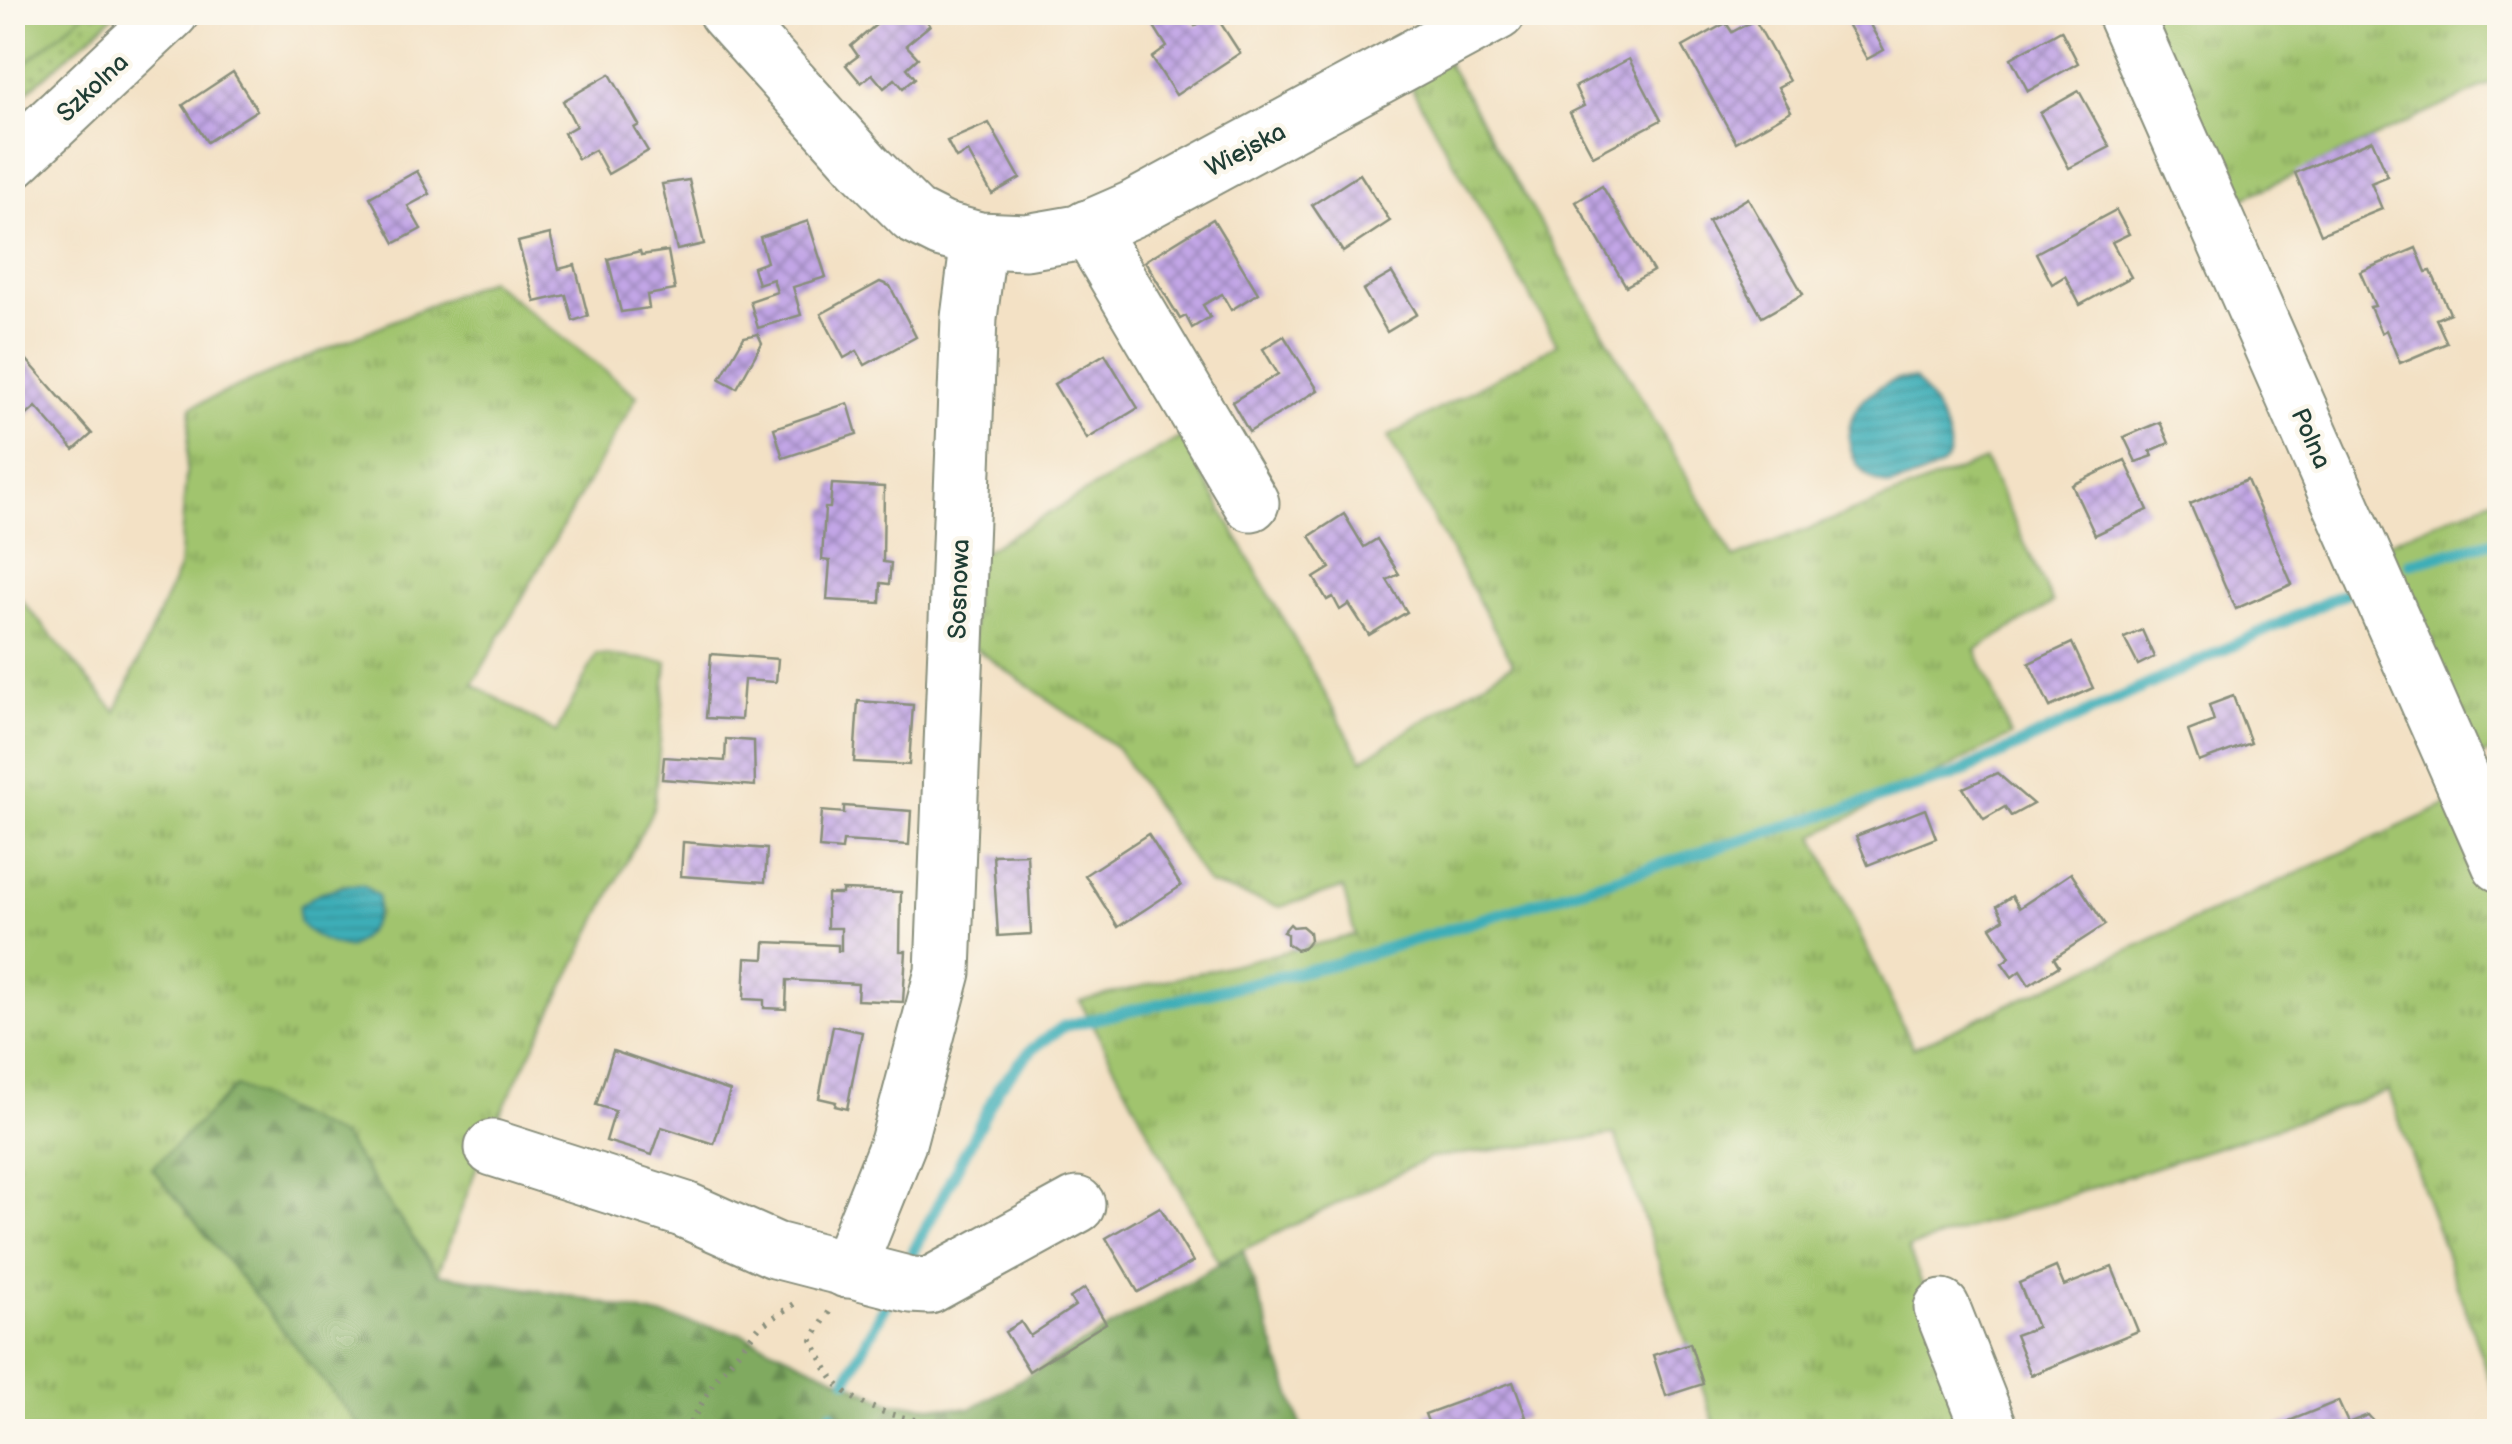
<svg xmlns="http://www.w3.org/2000/svg" width="2512" height="1444" font-family="'Balsamiq Sans',sans-serif">
  <defs>
    <pattern id="grass-tufts" width="24" height="20" patternUnits="userSpaceOnUse" patternTransform="scale(2.5)"><rect width="24" height="20" fill="#a1c46e"/><path d="M3 7l-1-3M5 7V3M7 7l1-3M15 17l-1-3M17 17v-4M19 17l1-3" fill="none" stroke="#83a05b"/></pattern>
    <pattern id="forest-firs" width="22" height="20" patternUnits="userSpaceOnUse" patternTransform="scale(2.5)"><rect width="22" height="20" fill="#80aa61"/><path d="M5 1l3.5 6h-7zM16 11l3.5 6h-7z" fill="#688c51"/></pattern>
    <pattern id="park-dots" width="8" height="8" patternUnits="userSpaceOnUse" patternTransform="scale(2.5)"><rect width="8" height="8" fill="#a1c46e"/><path d="M2 2h.1M6 6h.1" fill="none" stroke="#83a05b" stroke-width="1.8" stroke-linecap="round"/></pattern>
    <pattern id="water-rules" width="6" height="5" patternUnits="userSpaceOnUse" patternTransform="scale(2.5)"><rect width="6" height="5" fill="#3eaeb8"/><path d="M0 2.5h6" fill="none" stroke="#338f96"/></pattern>
    <pattern id="building-cross-hatch" width="8" height="8" patternUnits="userSpaceOnUse" patternTransform="scale(2.5)"><rect width="8" height="8" fill="#c2a6e6"/><path d="M0 0l8 8M0 8l8-8" fill="none" stroke="#9d88bb"/></pattern>
  </defs>
  <rect width="100%" height="100%" fill="#fbf7ec"/>
  <filter id="ink" filterUnits="userSpaceOnUse"><feTurbulence type="fractalNoise" baseFrequency=".01" numOctaves="2"/><feDisplacementMap in="SourceGraphic" scale="20" xChannelSelector="R" yChannelSelector="G"/><feConvolveMatrix kernelMatrix="1 2 1 2 8 2 1 2 1" color-interpolation-filters="sRGB"/></filter>
  <filter id="wash" filterUnits="userSpaceOnUse"><feTurbulence type="fractalNoise" baseFrequency=".0048" numOctaves="4" result="noise"/><feDisplacementMap in="SourceGraphic" scale="40" xChannelSelector="R" yChannelSelector="G"/><feGaussianBlur stdDeviation="2.25" result="paint"/><feColorMatrix in="noise" values="0 0 0 0 0 0 0 0 0 0 0 0 0 0 0 0 0 1.4 0 .05"/><feComposite in="paint" operator="in"/></filter>
  <g filter="url(#wash)">
    <rect width="100%" height="100%" fill="#f3e1c5"/>
    <g fill="url(#grass-tufts)" stroke="#608051" stroke-width="2.5">
      <polygon points="2144,12 2499,13 2499,80 2216,211"/>
      <polygon points="1446,60 1734,558 1985,460 2053,603 1976,650 2011,736 1814,836 1913,1048 2460,799 2499,895 2499,1407 2389,1091 1908,1248 1979,1431 1717,1431 1615,1135 1430,1158 1218,1262 1080,1001 1355,935 1343,888 1280,907 1208,884 1117,748 972,646 975,556 1181,437 1362,760 1513,663 1388,437 1557,344 1411,87"/>
      <polygon points="489,280 637,396 473,684 556,733 597,654 667,662 654,807 485,1144 438,1274 343,1138 364,1431 13,1431 12,589 116,712 179,568 191,407"/>
      <polygon points="2499,496 2499,748 2457,767 2369,550"/>
    </g>
    <polygon fill="url(#forest-firs)" stroke="#50744a" stroke-width="2.5" points="236,1086 343,1138 438,1274 561,1294 742,1334 892,1403 970,1409 1243,1250 1303,1431 364,1431 152,1168"/>
    <polygon fill="url(#park-dots)" stroke="#608051" stroke-width="2.5" points="13,13 117,13 13,104"/>
    <polygon fill="#a1c46e" stroke="#608051" stroke-width="2.5" points="13,12 85,12 85,13 13,74"/>
    <g fill="url(#water-rules)" stroke="#2e7676" stroke-width="2.5">
      <path d="M1898,379H1914C1927,393 1958,439 1947,459C1941,469 1930,472 1920,476C1909,479 1901,485 1889,486C1853,478 1837,435 1859,405C1869,391 1883,385 1898,379Z"/>
      <path d="M347,885H363L378,896C379,921 369,933 349,948C328,944 314,938 299,922V906L319,893Z"/>
    </g>
    <g fill="none" stroke-linecap="round" stroke-linejoin="round">
      <g stroke="#3eaeb8" stroke-width="12">
        <polyline points="2410,563 2500,540"/>
        <polyline points="904,1270 999,1087 1032,1049 1064,1026 1338,963 1955,775 2354,589"/>
        <polyline points="847,1379 892,1292"/>
        <polyline points="820,1432 831,1414"/>
      </g>
    </g>
    <g id="blocks">
      <g fill="url(#building-cross-hatch)">
        <polygon points="891,12 919,12 930,25 906,45 918,58 907,68 915,78 903,88 895,79 884,88 872,74 861,83 846,65 858,56 851,46"/>
        <polygon points="1145,12 1186,12 1195,26 1214,13 1240,53 1176,95 1152,58 1167,47"/>
        <polygon points="1846,12 1863,12 1884,50 1867,59 1842,15"/>
        <polygon points="1755,20 1789,81 1778,87 1791,111 1736,142 1683,47 1726,23 1732,32"/>
        <polygon points="2061,30 2078,63 2028,91 2011,58"/>
        <polygon points="1629,59 1661,120 1593,156 1570,113 1584,106 1575,87"/>
        <polygon points="233,72 257,110 207,142 183,105"/>
        <polygon points="610,74 639,125 634,128 648,151 608,174 595,150 578,159 564,133 576,126 563,101"/>
        <polygon points="2079,91 2110,147 2069,168 2040,113"/>
        <polygon points="989,123 1020,178 992,194 968,152 956,158 947,141"/>
        <polygon points="2372,140 2388,176 2371,183 2382,209 2321,234 2295,173"/>
        <polygon points="417,171 430,194 408,206 421,229 395,243 370,197"/>
        <polygon points="1360,174 1390,221 1343,252 1312,205"/>
        <polygon points="689,180 704,244 677,250 662,184"/>
        <polygon points="1602,186 1653,271 1626,286 1576,202"/>
        <polygon points="1748,198 1803,294 1762,317 1708,222"/>
        <polygon points="2116,210 2129,234 2112,242 2131,277 2080,305 2065,276 2052,284 2036,253"/>
        <polygon points="1213,219 1258,293 1231,310 1222,294 1203,305 1210,317 1192,328 1186,316 1180,319 1145,261"/>
        <polygon points="808,221 826,277 793,287 801,315 758,328 750,301 777,292 773,279 758,284 753,267 767,262 760,237"/>
        <polygon points="550,234 559,269 575,265 588,316 573,321 566,295 535,302 518,242"/>
        <polygon points="2416,248 2426,272 2431,271 2450,313 2436,319 2447,343 2400,363 2386,330 2381,333 2370,307 2375,306 2360,272"/>
        <polygon points="640,251 641,255 668,251 675,290 647,295 649,308 621,312 608,259"/>
        <polygon points="1392,273 1417,314 1387,332 1363,290"/>
        <polygon points="880,282 890,286 916,337 865,365 857,351 844,358 821,314"/>
        <polygon points="758,334 762,343 737,388 720,379 744,337"/>
        <polygon points="1284,336 1318,390 1249,432 1232,402 1278,374 1263,349"/>
        <polygon points="12,343 92,434 74,450 36,407 12,428"/>
        <polygon points="1105,354 1138,408 1087,439 1054,384"/>
        <polygon points="848,403 857,434 783,458 774,428"/>
        <polygon points="2160,422 2169,443 2150,451 2153,456 2136,462 2124,437"/>
        <polygon points="2125,460 2148,510 2095,535 2072,485"/>
        <polygon points="2247,480 2292,584 2235,609 2190,504"/>
        <polygon points="832,484 884,487 883,562 891,563 889,584 881,583 880,603 827,600 830,561 822,560 825,508 830,508"/>
        <polygon points="1344,514 1364,547 1377,539 1399,574 1387,580 1407,612 1369,635 1349,604 1340,610 1333,597 1327,600 1314,578 1330,568 1310,536"/>
        <polygon points="2142,630 2154,657 2138,665 2124,638"/>
        <polygon points="2072,643 2093,688 2050,707 2029,663"/>
        <polygon points="711,654 778,659 776,682 744,680 741,720 706,718"/>
        <polygon points="2233,696 2251,743 2199,762 2188,731 2214,721 2209,705"/>
        <polygon points="858,701 913,705 909,765 854,762"/>
        <polygon points="726,739 754,741 755,786 662,779 664,757 725,761"/>
        <polygon points="1997,773 2033,804 2011,816 2005,807 1984,819 1963,788"/>
        <polygon points="844,806 911,811 909,845 843,841 842,850 819,848 822,811 844,813"/>
        <polygon points="1925,809 1936,838 1868,865 1856,836"/>
        <polygon points="1148,834 1181,886 1118,927 1085,875"/>
        <polygon points="683,842 767,849 765,882 681,876"/>
        <polygon points="1027,854 1031,934 998,936 993,855"/>
        <polygon points="2071,873 2105,925 2054,958 2059,966 2029,985 2020,971 2012,977 2002,963 2010,957 1991,927 2004,919 1997,906 2012,896 2019,908"/>
        <polygon points="842,890 901,892 900,951 906,951 903,1002 857,1000 858,984 787,980 786,1009 764,1008 764,1000 744,999 746,958 764,959 765,942 838,945 838,951 841,951 841,928 827,928 827,894 842,894"/>
        <polygon points="1290,924 1293,927 1302,926 1309,932 1310,940 1304,948 1296,950 1287,944 1287,934 1283,932"/>
        <polygon points="833,1026 862,1032 847,1109 835,1106 836,1102 819,1098"/>
        <polygon points="613,1051 730,1091 714,1144 662,1127 652,1155 606,1141 615,1111 596,1105"/>
        <polygon points="1160,1207 1193,1262 1138,1292 1106,1238"/>
        <polygon points="2056,1267 2064,1286 2112,1267 2138,1331 2031,1375 2015,1335 2037,1327 2019,1283"/>
        <polygon points="1085,1288 1106,1323 1029,1371 1005,1332 1021,1322 1030,1336 1075,1306 1070,1298"/>
        <polygon points="1690,1343 1703,1384 1666,1396 1653,1355"/>
        <polygon points="1513,1382 1526,1417 1486,1432 1432,1432 1425,1414"/>
        <polygon points="2338,1401 2348,1423 2368,1415 2376,1424 2374,1432 2280,1432 2277,1426"/>
      </g>
    </g>
  </g>
  <g filter="url(#ink)">
    <use href="#blocks" fill-opacity="0" stroke="#898f7c" stroke-width="2.5"/>
    <g fill="none" stroke-linecap="round" stroke-linejoin="round">
      <g stroke="#898f7c" stroke-width="59">
        <g id="minor">
          <polyline points="726,12 866,168 914,216 942,230 979,240 1026,242 1078,233 1133,209 1498,12"/>
          <polyline points="2124,12 2500,864"/>
          <polyline points="12,161 171,12"/>
          <polyline points="1088,228 1251,503"/>
          <polyline points="493,1148 683,1209 775,1250 911,1285 929,1286 1077,1205"/>
          <polyline points="847,1270 898,1143 943,972 969,318 979,240"/>
          <polyline points="1942,1308 1991,1432"/>
        </g>
      </g>
      <g stroke="#898f7c" stroke-width="6" stroke-dasharray="2.5 8" stroke-linecap="butt">
        <path d="M829,1312L812,1340C819,1353 825,1369 835,1381C868,1424 954,1424 1004,1432"/>
        <polyline points="685,1432 716,1379 759,1327 796,1303"/>
      </g>
      <use href="#minor" stroke="#fff" stroke-width="55"/>
    </g>
  </g>
  <g text-anchor="middle" stroke-width="9" stroke-linejoin="round" paint-order="stroke">
    <g font-size="25" fill="#1f3d34" stroke="#fbf7ec">
      <text transform="translate(92 87) rotate(-43)" y="9">Szkolna</text>
      <text transform="translate(1245 149) rotate(-28)" y="9">Wiejska</text>
      <text transform="translate(2312 438) rotate(66)" y="9">Polna</text>
      <text transform="translate(958 589) rotate(-88)" y="9">Sosnowa</text>
    </g>
  </g>
  <rect width="2512" height="1444" fill="none" stroke="#fbf7ec" stroke-width="50"/>
</svg>
